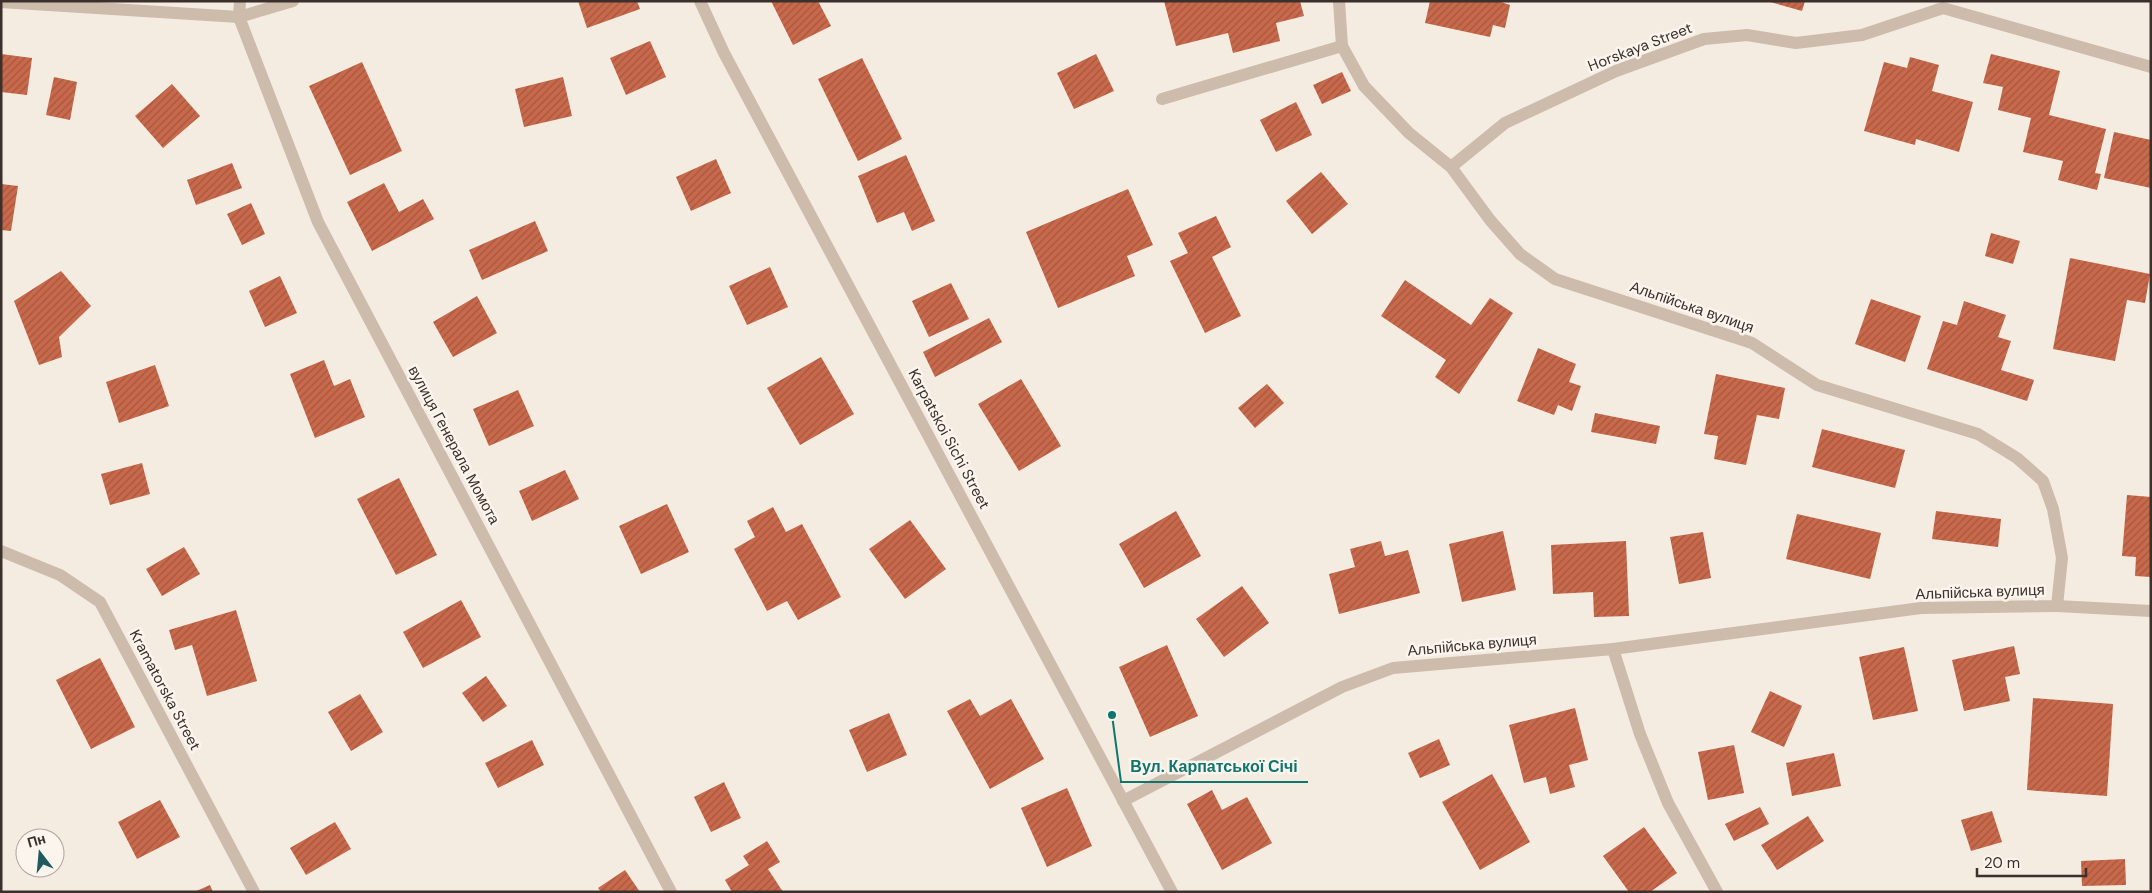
<svg xmlns="http://www.w3.org/2000/svg" width="2152" height="893" font-family="'DM Sans',sans-serif">
  <defs>
    <pattern id="building-hatch" width="6" height="6" patternUnits="userSpaceOnUse" patternTransform="scale(1.25)"><rect width="6" height="6" fill="#c8694b"/><path d="M-1 1l2-2M0 6l6-6M5 7l2-2" fill="none" stroke="#a4573f"/></pattern>
  </defs>
  <rect width="100%" height="100%" fill="#f4ebe1"/>
  <g fill="url(#building-hatch)">
    <polygon points="578,1 637,1 640,9 587,28"/>
    <polygon points="771,1 818,1 831,26 793,45"/>
    <polygon points="1164,1 1300,1 1304,16 1276,23 1280,41 1233,53 1228,33 1176,46"/>
    <polygon points="1430,1 1498,1 1510,5 1505,28 1493,25 1490,37 1425,23"/>
    <polygon points="1767,1 1805,1 1802,11"/>
    <polygon points="650,41 666,77 626,95 610,58"/>
    <polygon points="1,54 32,58 27,95 1,92"/>
    <polygon points="1096,54 1114,91 1074,109 1057,73"/>
    <polygon points="1991,54 2060,71 2049,115 2106,129 2095,173 2101,174 2097,190 2058,180 2063,161 2023,152 2031,118 1998,110 2003,87 1983,83"/>
    <polygon points="1910,57 1939,65 1932,91 1973,102 1959,152 1916,139 1915,145 1864,131 1884,62 1907,68"/>
    <polygon points="862,58 902,139 858,161 818,79"/>
    <polygon points="362,62 402,151 350,175 309,86"/>
    <polygon points="1342,72 1351,91 1322,104 1313,85"/>
    <polygon points="54,77 77,82 70,120 46,115"/>
    <polygon points="563,77 572,116 524,127 515,89"/>
    <polygon points="172,84 200,116 163,148 135,116"/>
    <polygon points="1296,102 1312,135 1276,152 1260,120"/>
    <polygon points="2114,132 2151,140 2151,188 2104,178"/>
    <polygon points="906,155 935,221 912,231 904,212 877,223 858,176"/>
    <polygon points="716,159 731,193 691,211 676,177"/>
    <polygon points="232,163 242,188 196,205 187,180"/>
    <polygon points="1321,172 1348,204 1312,234 1286,201"/>
    <polygon points="384,183 399,212 423,199 434,219 372,251 347,202"/>
    <polygon points="1,184 18,186 11,231 1,230"/>
    <polygon points="1128,189 1153,245 1127,256 1135,276 1058,308 1026,232"/>
    <polygon points="251,203 265,234 242,245 227,214"/>
    <polygon points="1216,216 1231,247 1212,257 1241,316 1205,333 1170,261 1188,253 1178,233"/>
    <polygon points="535,221 548,251 482,280 469,250"/>
    <polygon points="1991,233 2020,241 2013,264 1985,256"/>
    <polygon points="2070,258 2150,274 2145,303 2127,300 2115,361 2053,349"/>
    <polygon points="770,267 788,307 747,325 729,286"/>
    <polygon points="61,271 91,306 59,337 62,357 39,365 14,301"/>
    <polygon points="280,276 297,313 265,327 249,291"/>
    <polygon points="1405,280 1471,325 1490,298 1513,313 1459,394 1435,377 1446,360 1381,316"/>
    <polygon points="951,283 969,319 929,337 912,301"/>
    <polygon points="477,296 497,333 453,357 433,322"/>
    <polygon points="1871,299 1921,316 1905,362 1855,344"/>
    <polygon points="1964,301 2006,315 1998,337 2011,341 2001,370 2034,380 2027,401 1927,369 1943,321 1957,325"/>
    <polygon points="989,318 1002,342 935,377 923,352"/>
    <polygon points="1538,348 1576,364 1569,382 1581,386 1572,411 1558,405 1554,415 1517,401"/>
    <polygon points="821,357 854,414 800,445 767,388"/>
    <polygon points="324,360 334,386 350,379 365,417 315,438 290,374"/>
    <polygon points="155,365 169,406 119,423 106,382"/>
    <polygon points="1716,374 1785,388 1779,419 1757,415 1746,465 1714,459 1718,436 1704,434"/>
    <polygon points="1021,379 1061,446 1019,471 978,404"/>
    <polygon points="1267,384 1284,403 1255,428 1238,408"/>
    <polygon points="518,390 534,426 489,446 473,409"/>
    <polygon points="1595,413 1660,426 1656,444 1591,432"/>
    <polygon points="1822,429 1905,450 1895,488 1812,467"/>
    <polygon points="142,463 150,494 110,505 101,474"/>
    <polygon points="565,470 579,499 532,521 519,491"/>
    <polygon points="399,478 437,555 396,575 357,499"/>
    <polygon points="2127,495 2151,497 2151,577 2135,576 2136,557 2122,556"/>
    <polygon points="667,504 689,552 641,574 619,526"/>
    <polygon points="773,507 786,532 802,524 841,597 798,620 787,601 767,611 734,549 755,537 747,521"/>
    <polygon points="1176,511 1201,556 1144,588 1119,544"/>
    <polygon points="1936,511 2001,519 1998,547 1932,539"/>
    <polygon points="1797,514 1881,533 1870,579 1786,559"/>
    <polygon points="910,520 946,569 905,599 869,549"/>
    <polygon points="1503,531 1516,590 1462,602 1449,544"/>
    <polygon points="1703,532 1711,578 1679,584 1670,537"/>
    <polygon points="1381,541 1385,556 1408,550 1420,593 1339,614 1329,574 1355,567 1350,549"/>
    <polygon points="1626,541 1629,616 1594,617 1593,592 1553,594 1551,545"/>
    <polygon points="184,547 200,574 162,596 146,569"/>
    <polygon points="1242,586 1269,623 1224,657 1196,619"/>
    <polygon points="461,600 481,637 423,668 403,632"/>
    <polygon points="236,610 257,681 207,696 192,645 175,650 169,630"/>
    <polygon points="1167,645 1198,716 1150,737 1119,667"/>
    <polygon points="2014,646 2020,674 2005,677 2010,701 1964,711 1952,660"/>
    <polygon points="1904,647 1918,711 1873,720 1859,657"/>
    <polygon points="100,658 135,727 91,749 56,680"/>
    <polygon points="486,676 507,706 483,722 462,693"/>
    <polygon points="1770,691 1802,706 1784,747 1751,732"/>
    <polygon points="360,694 383,732 351,751 328,712"/>
    <polygon points="2033,698 2113,704 2107,796 2027,790"/>
    <polygon points="970,699 980,716 1011,699 1044,759 990,789 947,711"/>
    <polygon points="1575,708 1588,760 1569,765 1575,787 1550,794 1546,777 1524,783 1509,725"/>
    <polygon points="889,713 907,755 867,772 849,730"/>
    <polygon points="1439,739 1450,765 1420,778 1408,753"/>
    <polygon points="532,740 544,765 498,788 485,763"/>
    <polygon points="1734,745 1744,793 1708,800 1698,752"/>
    <polygon points="1834,753 1841,786 1792,796 1786,763"/>
    <polygon points="1492,774 1530,842 1480,870 1442,802"/>
    <polygon points="724,782 741,818 711,832 694,797"/>
    <polygon points="1067,788 1092,846 1047,867 1021,808"/>
    <polygon points="1212,790 1222,810 1247,797 1272,843 1222,870 1187,804"/>
    <polygon points="160,800 180,837 137,859 118,822"/>
    <polygon points="1760,807 1769,824 1734,841 1725,824"/>
    <polygon points="1992,811 2002,842 1971,851 1961,820"/>
    <polygon points="1808,816 1824,841 1777,870 1761,845"/>
    <polygon points="335,822 351,849 306,875 290,848"/>
    <polygon points="1644,827 1677,873 1650,892 1629,892 1603,856"/>
    <polygon points="767,841 780,862 768,869 783,892 732,892 725,880 749,865 743,856"/>
    <polygon points="2125,859 2126,885 2082,886 2081,861"/>
    <polygon points="625,870 640,892 601,892 598,888"/>
    <polygon points="210,885 213,892 194,892"/>
  </g>
  <g fill="none" stroke-linecap="round" stroke-linejoin="round">
    <g stroke="#cdbbac" stroke-width="12">
      <polyline points="240,1 239,17 318,222 671,892"/>
      <polyline points="700,1 724,53 1172,892"/>
      <polyline points="1,2 239,17 293,1"/>
      <polyline points="1162,99 1342,46"/>
      <polyline points="1451,167 1505,123 1616,71 1704,39 1747,35 1796,43 1862,35 1943,8 2151,67"/>
      <polyline points="1,551 60,575 100,602 254,892"/>
      <polyline points="2057,606 2151,611"/>
      <polyline points="1613,649 1640,734 1668,803 1717,892"/>
      <polyline points="1123,801 1342,687 1393,668 1613,649 1921,608 2057,606 2062,558 2053,509 2043,481 2017,458 1978,434 1817,385 1752,343 1555,279 1520,254 1490,220 1451,167 1409,133 1364,86 1342,46 1339,1"/>
    </g>
  </g>
  <g text-anchor="middle" stroke-width="5" stroke-linejoin="round" paint-order="stroke">
    <g font-size="15" fill="#3b302b" stroke="#fbf5ee">
      <text transform="translate(1640 47) rotate(-21)" y="5">Horskaya Street</text>
      <text transform="translate(1692 307) rotate(19)" y="5">Альпійська вулиця</text>
      <text transform="translate(949 439) rotate(62)" y="5">Karpatskoi Sichi Street</text>
      <text transform="translate(454 445) rotate(62)" y="5">вулиця Генерала Момота</text>
      <text transform="translate(1980 592) rotate(-2)" y="5">Альпійська вулиця</text>
      <text transform="translate(1472 645) rotate(-5)" y="5">Альпійська вулиця</text>
      <text transform="translate(165 690) rotate(62)" y="5">Kramatorska Street</text>
    </g>
  </g>
  <path fill="none" stroke="#0f766e" stroke-width="2" d="M1112 715L1121 782H1308"/>
  <circle fill="#0f766e" stroke="#fbf5ee" stroke-width="2" cx="1112" cy="715" r="5"/>
  <g font-size="16" text-anchor="middle" font-weight="bold" fill="#0f766e" stroke="#fbf5ee" stroke-width="5" stroke-linejoin="round" paint-order="stroke">
    <text x="1214" y="772">Вул. Карпатської Січі</text>
  </g>
  <rect width="2152" height="893" fill="none" stroke="#3b302b" stroke-width="5"/>
  <g transform="translate(40 853) rotate(344)"><circle r="24" fill="#fbf5ee" stroke="#aea6a0"/>
  <path d="M0-4L9 19L0 12L-9 19Z" fill="#1f5a5e"/>
  <text y="-8" font-size="14" font-weight="bold" text-anchor="middle" fill="#3b302b">Пн</text>
  </g>
  <path d="M1977 868v8h109v-8" fill="none" stroke="#3b302b" stroke-width="2.5"/>
  <text x="1984" y="868" font-size="15" fill="#3b302b" stroke="#fbf5ee" stroke-width="4" paint-order="stroke">20 m</text>
</svg>
